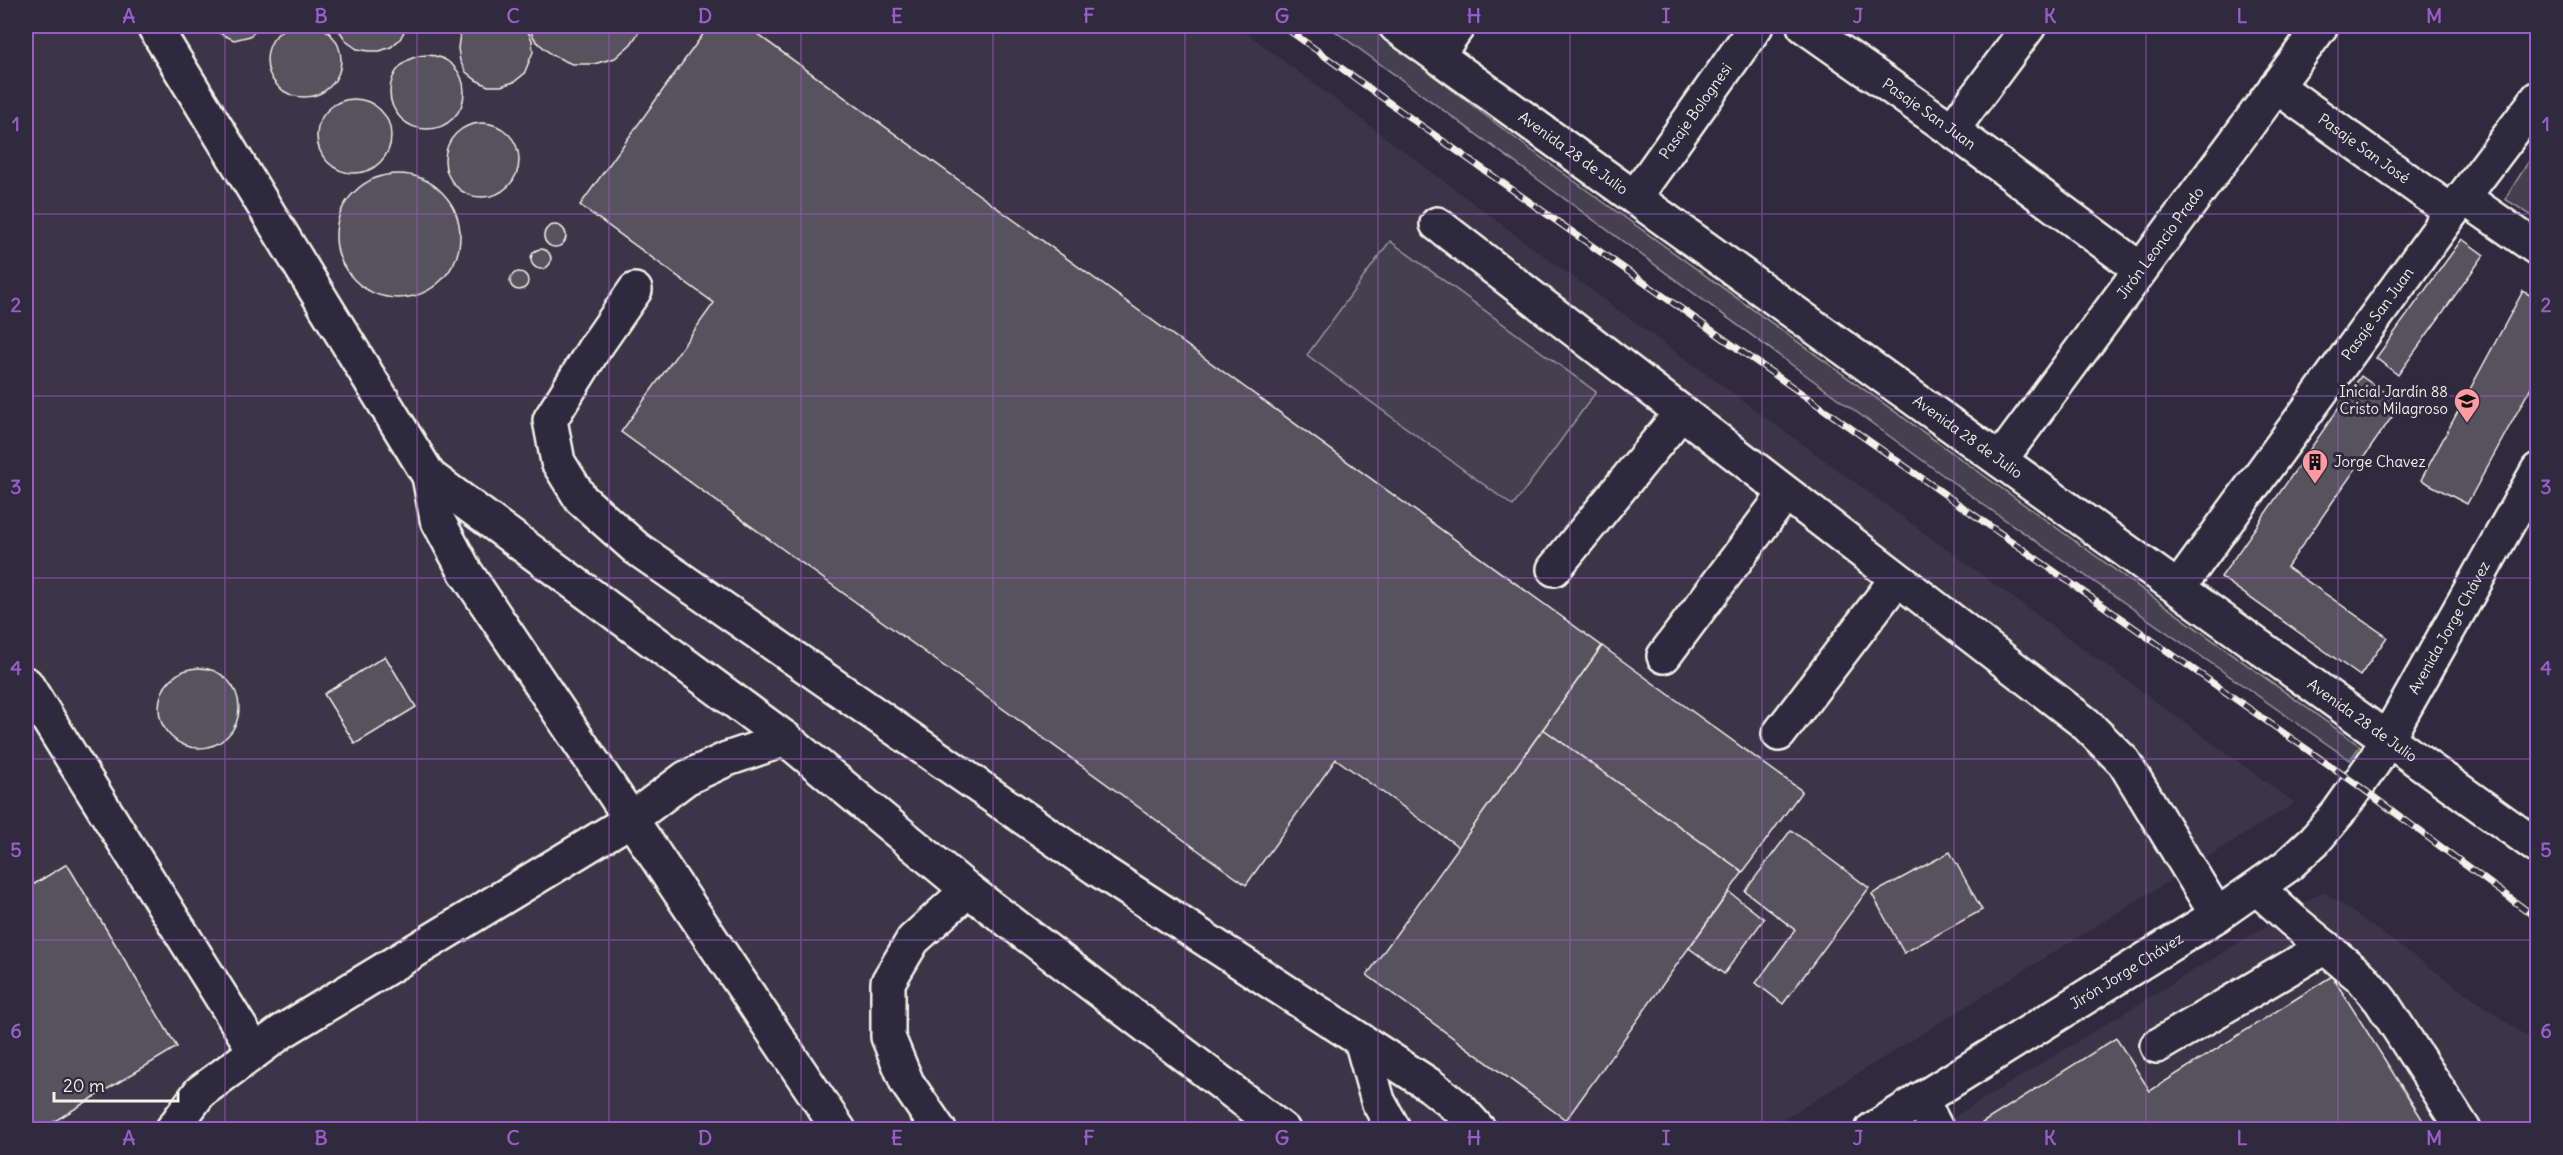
<svg xmlns="http://www.w3.org/2000/svg" width="2563" height="1155" font-family="Delius,sans-serif">
  <rect width="100%" height="100%" fill="#2f2a3d"/>
  <filter id="ink" filterUnits="userSpaceOnUse"><feTurbulence type="fractalNoise" baseFrequency=".0167" numOctaves="2"/><feDisplacementMap in="SourceGraphic" scale="12" xChannelSelector="R" yChannelSelector="G"/><feConvolveMatrix kernelMatrix="1 2 1 2 8 2 1 2 1" color-interpolation-filters="sRGB"/></filter>
  <g filter="url(#ink)">
    <g fill="#3b3647">
      <polygon points="26,26 1237,26 1529,245 2295,803 1768,1129 26,1129"/>
      <polygon points="2323,891 2537,1044 2537,1129 1933,1130"/>
    </g>
    <g fill="#454050" stroke="#9c989c" stroke-width="1.5">
      <polygon points="1328,26 1368,26 1531,150 2360,746 2350,760 1981,503"/>
      <polygon points="2537,148 2537,219 2505,199"/>
      <polygon points="1390,241 1596,392 1513,506 1307,355"/>
    </g>
    <g fill="#56525f" stroke="#f4f1e8" stroke-width="1.5">
      <circle cx="304" cy="60" r="37"/>
      <polygon points="213,26 260,26 250,36 234,40 219,33"/>
      <polygon points="336,26 407,26 400,39 391,47 380,51 369,51 357,49 347,42"/>
      <polygon points="466,26 525,26 532,40 533,52 524,74 514,82 501,86 488,86 476,80 466,72 460,61 458,48 460,34"/>
      <polygon points="527,26 643,26 631,44 615,58 594,64 572,64 552,55 536,41"/>
      <polygon points="709,26 746,26 1602,646 1459,847 1336,759 1246,885 621,432 714,303 580,205"/>
      <circle cx="427" cy="92" r="37"/>
      <circle cx="354" cy="136" r="37"/>
      <circle cx="482" cy="160" r="37"/>
      <circle cx="398" cy="236" r="62"/>
      <circle cx="555" cy="236" r="11"/>
      <polygon points="2462,239 2484,255 2398,375 2376,358"/>
      <circle cx="541" cy="259" r="10"/>
      <circle cx="519" cy="281" r="9"/>
      <polygon points="2523,291 2538,300 2538,374 2467,504 2421,480"/>
      <polygon points="2361,376 2401,404 2287,567 2387,637 2360,676 2221,577"/>
      <polygon points="1602,646 1802,791 1743,872 1543,729"/>
      <polygon points="385,656 416,707 355,744 324,694"/>
      <circle cx="199" cy="708" r="40"/>
      <polygon points="1543,729 1743,872 1566,1120 1367,975"/>
      <polygon points="1791,830 1869,888 1783,1004 1756,983 1795,930 1745,891"/>
      <polygon points="1950,852 1982,910 1904,953 1872,894"/>
      <polygon points="67,864 177,1047 40,1130 26,1130 26,889"/>
      <polygon points="1729,892 1764,919 1724,974 1689,948"/>
      <polygon points="2332,976 2429,1130 1986,1130 1982,1123 2116,1038 2150,1091"/>
    </g>
    <g fill="none" stroke-linecap="round" stroke-linejoin="round">
      <g stroke="#f4f1e8" stroke-width="38">
        <g id="minor">
          <polyline points="154,26 429,476 437,519 465,571 839,1130"/>
          <path id="s1" d="M1396,26L2538,847"/>
          <path id="s2" d="M1804,26L1952,130L2140,269"/>
          <polyline points="1437,55 1458,26"/>
          <path id="s3" d="M2276,86L2452,212"/>
          <polyline points="1952,130 2029,26"/>
          <path id="s4" d="M1635,197L1756,26"/>
          <polyline points="2463,197 2538,249"/>
          <polyline points="1437,224 2085,723 2124,762 2217,915"/>
          <polyline points="635,290 594,349 550,420 558,462 581,499 636,548 1096,868 1431,1086 1461,1110 1479,1130"/>
          <path id="s5" d="M2000,460L2321,26"/>
          <polyline points="429,476 786,739 968,890 1283,1130"/>
          <polyline points="1554,569 1681,413"/>
          <path id="s6" d="M2178,588L2452,212L2538,98"/>
          <polyline points="1664,656 1785,494"/>
          <polyline points="26,684 255,1051"/>
          <polyline points="1779,734 1896,580"/>
          <polyline points="2257,888 2291,919 2362,978 2381,1001 2464,1130"/>
          <polyline points="1362,1043 1378,1101 1394,1130"/>
          <polyline points="2157,1046 2325,947"/>
          <polyline points="1921,1099 1937,1130"/>
          <polyline points="172,1130 200,1092 283,1031 630,820 686,778 727,759 786,739"/>
          <polyline points="939,1130 907,1083 888,1037 888,982 913,940 968,890"/>
          <path id="s7" d="M1872,1130L2217,915L2287,866L2315,840L2338,813L2374,762L2538,470"/>
        </g>
      </g>
      <use href="#minor" stroke="#2f2a3d" stroke-width="33"/>
      <g stroke="#f4f1e8" stroke-width="7">
        <polyline id="rail" points="1283,26 1416,122 2359,786 2538,919"/>
      </g>
      <use href="#rail" stroke="#2f2a3d" stroke-width="4.5" stroke-dasharray="14" stroke-linecap="butt"/>
    </g>
  </g>
  <path fill="none" stroke="#995dc9" stroke-width="1.5" stroke-opacity="0.55" d="M225,26V1130M417,26V1130M609,26V1130M801,26V1130M993,26V1130M1185,26V1130M1378,26V1130M1570,26V1130M1762,26V1130M1954,26V1130M2146,26V1130M2338,26V1130M26,214H2538M26,396H2538M26,578H2538M26,759H2538M26,940H2538"/>
  <defs>
    <g id="school-pin" transform="scale(1.35)"><path d="M0 17L-7.5 6A9.5 9.5 0 1 1 7.5 6Z" fill="#ff9aa2" stroke="#2f2a3d"/><path d="M0-5L7-2L0 1L-7-2ZM-4 1L0 2.5L4 1V4Q0 6-4 4Z" fill="#111"/></g>
    <g id="building-pin" transform="scale(1.35)"><path d="M0 17L-7.5 6A9.5 9.5 0 1 1 7.5 6Z" fill="#ff9aa2" stroke="#2f2a3d"/><path d="M-4-6H4V6H1V3H-1V6H-4ZM-2.5-4.3h1.7v1.8h-1.7ZM.8-4.3h1.7v1.8H.8ZM-2.5-1h1.7V.8h-1.7ZM.8-1h1.7V.8H.8Z" fill="#111"/></g>
  </defs>
  <g fill-rule="evenodd">
    <use href="#school-pin" x="2467" y="401"/>
    <use href="#building-pin" x="2315" y="462"/>
  </g>
  <g text-anchor="middle" stroke-width="6" stroke-linejoin="round" paint-order="stroke">
    <g font-size="15" fill="#f4f1e8" stroke="#2f2a3d">
      <text dy="5" stroke="none"><textPath href="#s4" startOffset="105">Pasaje Bolognesi</textPath></text>
      <text dy="5" stroke="none"><textPath href="#s2" startOffset="153">Pasaje San Juan</textPath></text>
      <text dy="5" stroke="none"><textPath href="#s3" startOffset="108">Pasaje San José</textPath></text>
      <text dy="5" stroke="none"><textPath href="#s1" startOffset="218">Avenida 28 de Julio</textPath></text>
      <text dy="5" stroke="none"><textPath href="#s5" startOffset="270">Jirón Leoncio Prado</textPath></text>
      <text dy="5" stroke="none"><textPath href="#s6" startOffset="339">Pasaje San Juan</textPath></text>
      <text dy="5" stroke="none"><textPath href="#s1" startOffset="704">Avenida 28 de Julio</textPath></text>
      <text dy="5" stroke="none"><textPath href="#s7" startOffset="782">Avenida Jorge Chávez</textPath></text>
      <text dy="5" stroke="none"><textPath href="#s1" startOffset="1190">Avenida 28 de Julio</textPath></text>
      <text dy="5" stroke="none"><textPath href="#s7" startOffset="300">Jirón Jorge Chávez</textPath></text>
    </g>
    <g font-size="15" fill="#f4f1e8" stroke="#2f2a3d" text-anchor="end">
      <text x="2448" y="397">Inicial Jardín 88<tspan x="2448" dy="17">Cristo Milagroso</tspan></text>
      <text x="2334" y="467" text-anchor="start">Jorge Chavez</text>
    </g>
  </g>
  <rect width="2563" height="1155" fill="none" stroke="#2f2a3d" stroke-width="66"/>
  <path d="M54 1092v9h124v-9" fill="none" stroke="#f4f1e8" stroke-width="3"/>
  <text x="63" y="1092" font-size="18" fill="#f4f1e8" stroke="#2f2a3d" stroke-width="4.5" paint-order="stroke">20 m</text>
  <rect x="33" y="33" width="2497" height="1089" fill="none" stroke="#995dc9" stroke-width="2"/>
  <g font-size="20" text-anchor="middle" font-weight="bold" fill="#995dc9">
    <text x="129" y="23">A</text>
    <text x="321" y="23">B</text>
    <text x="513" y="23">C</text>
    <text x="705" y="23">D</text>
    <text x="897" y="23">E</text>
    <text x="1089" y="23">F</text>
    <text x="1282" y="23">G</text>
    <text x="1474" y="23">H</text>
    <text x="1666" y="23">I</text>
    <text x="1858" y="23">J</text>
    <text x="2050" y="23">K</text>
    <text x="2242" y="23">L</text>
    <text x="2434" y="23">M</text>
    <text x="16" y="131">1</text>
    <text x="2546" y="131">1</text>
    <text x="16" y="312">2</text>
    <text x="2546" y="312">2</text>
    <text x="16" y="494">3</text>
    <text x="2546" y="494">3</text>
    <text x="16" y="675">4</text>
    <text x="2546" y="675">4</text>
    <text x="16" y="857">5</text>
    <text x="2546" y="857">5</text>
    <text x="16" y="1038">6</text>
    <text x="2546" y="1038">6</text>
    <text x="129" y="1145">A</text>
    <text x="321" y="1145">B</text>
    <text x="513" y="1145">C</text>
    <text x="705" y="1145">D</text>
    <text x="897" y="1145">E</text>
    <text x="1089" y="1145">F</text>
    <text x="1282" y="1145">G</text>
    <text x="1474" y="1145">H</text>
    <text x="1666" y="1145">I</text>
    <text x="1858" y="1145">J</text>
    <text x="2050" y="1145">K</text>
    <text x="2242" y="1145">L</text>
    <text x="2434" y="1145">M</text>
  </g>
</svg>
